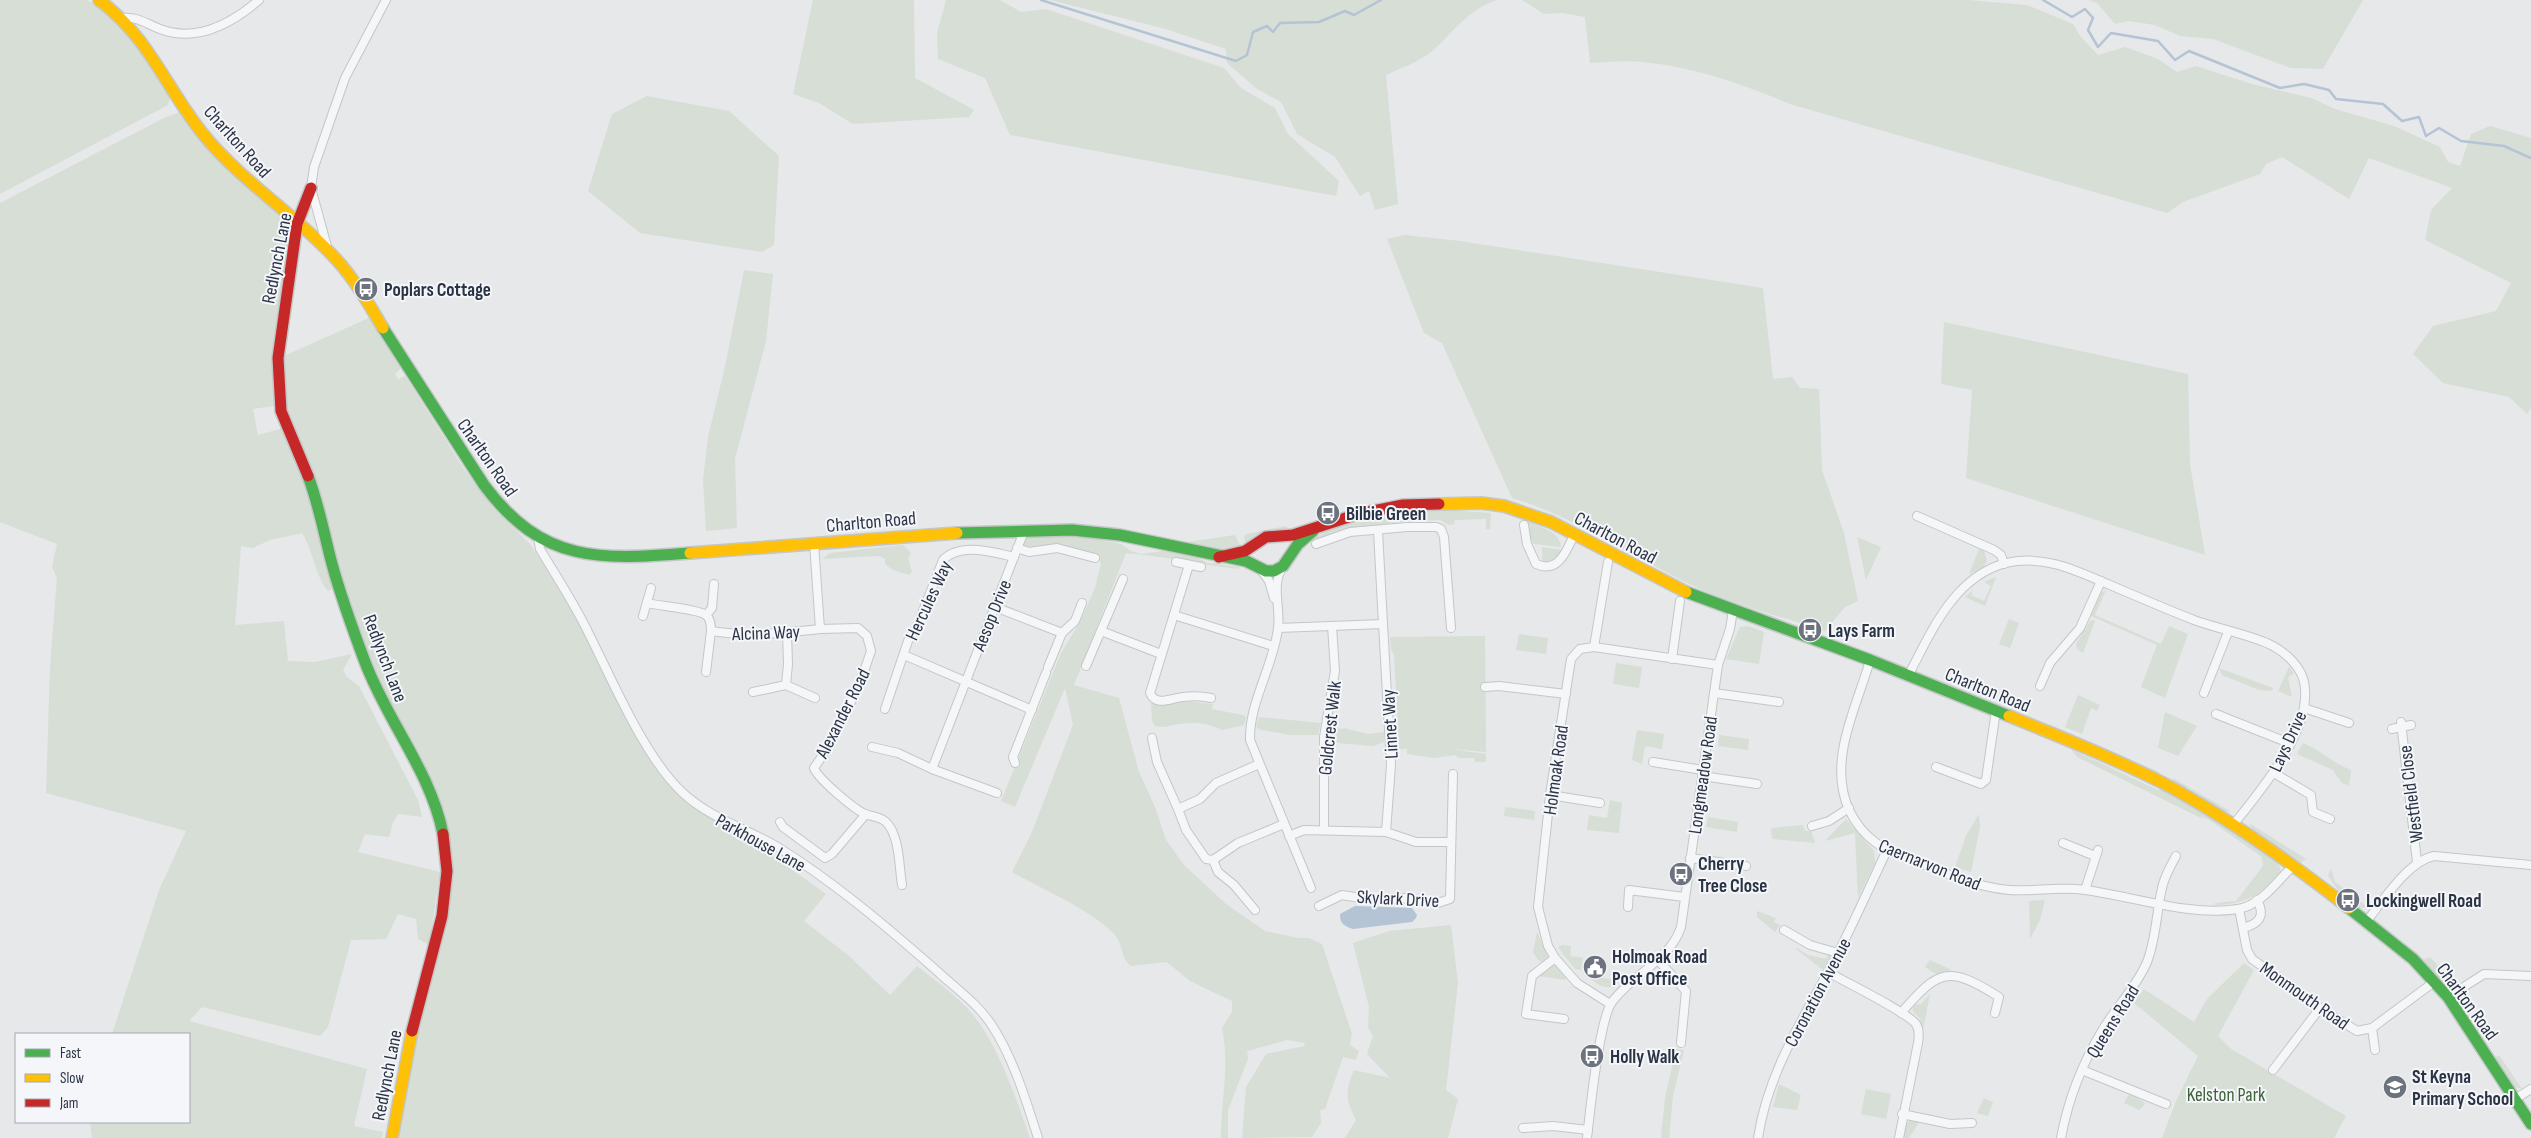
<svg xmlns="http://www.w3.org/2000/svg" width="2531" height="1138" font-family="'Sofia Sans Condensed',sans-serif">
  <rect width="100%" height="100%" fill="#e6e8ea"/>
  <g fill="#d6ded6">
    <polygon points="0,0 87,0 105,10 120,25 139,47 170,98 168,105 0,194"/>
    <polygon points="813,0 914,0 915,78 974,110 969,117 853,124 819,103 793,94"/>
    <polygon points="946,0 1000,0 1021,12 1046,9 1224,68 1241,88 1275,108 1288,134 1339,181 1336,196 1010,135 985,78 938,59 937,33"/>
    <path d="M1050,0H1497C1468,9 1453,33 1431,52C1419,62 1400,68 1386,75L1398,204L1375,210L1369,191L1360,196L1335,157L1297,134L1281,102L1257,89L1227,63L1226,49L1166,29Z"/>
    <path d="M1522,0H1968L2027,5L2073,24L2081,37L2098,55L2125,47L2158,59L2177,72L2196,66L2252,84L2311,98L2335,109L2394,126L2440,147L2448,162L2460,166L2471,134L2490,126L2531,138V408L2527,414L2509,397L2443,383L2413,354L2433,326L2496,311L2511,283L2425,240L2431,210L2452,188L2369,158L2349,199L2282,157L2266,164L2260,174L2183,202L2167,213L1790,104C1743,84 1694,67 1643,62C1626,60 1607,62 1590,63L1585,17L1562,13L1544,14Z"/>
    <polygon points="2088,0 2363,0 2323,69 2291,68 2213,39 2180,36 2155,25 2128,21 2115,24 2097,3"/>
    <polygon points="647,96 729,111 779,156 774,245 762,252 640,233 588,191 612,114"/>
    <path d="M180,112L212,152L288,223L291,234L272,356L274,406L253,409L258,435L280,429L281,424L314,499L335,588L328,591C314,574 314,552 302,533L270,540L253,548L241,546L235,625L284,621L288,661L315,662L352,654L343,670L347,677L359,686L418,800L422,817L398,814L393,823L389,837L365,834L358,852L440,872L429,945L418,939L416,919L398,914L386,939L351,940L328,1027L320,1036L202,1007L189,1021L367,1069L354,1126L383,1132L382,1138H92L90,1122H189V1034H112L159,890L186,831L46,793L50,667L57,578L52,567L57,544L0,522V203L164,118Z"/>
    <path d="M1405,235L1460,241L1763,288L1773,379L1792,377L1800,388L1819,389L1822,470L1844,533L1858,601L1845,607L1825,631C1776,615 1724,602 1679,579C1623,550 1572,516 1512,498L1442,343L1424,333L1387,239Z"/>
    <polygon points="744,270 773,274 766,341 735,459 737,528 706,531 703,480 708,437 726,362"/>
    <path d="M371,317L401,368L395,374L398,379L405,376L464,469L493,508L531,545L572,610L636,736L659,774L680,796L707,816L770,854L826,894L804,921L849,956L890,995L917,966C933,979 952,992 967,1008C996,1038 1016,1098 1030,1138H397L418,1021L450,885L433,787L368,660L285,412L282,357Z"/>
    <polygon points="1944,322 2188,374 2190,464 2205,555 1966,478 1972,390 1941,384"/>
    <path d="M1460,508L1462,511L1491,513L1490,529H1486V519L1455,520L1454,524L1449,525L1440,520L1413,521L1346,528L1311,541C1354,510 1410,509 1460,508Z"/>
    <path d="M1527,521C1540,527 1560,531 1561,547L1534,544L1528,533L1530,526Z"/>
    <polygon points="1286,526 1290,532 1246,547 1244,537 1246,534"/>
    <polygon points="1235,535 1242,549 1231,552 1181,543"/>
    <path d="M1053,536L1086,537L1121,544L1131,551L1141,554L1163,551L1194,556L1208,563L1239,567V569C1201,565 1164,556 1126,553L1074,685L1119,698L1139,772L1155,807L1166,840L1184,865L1226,904L1265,931L1298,938H1309L1322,944L1352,1034L1350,1045L1359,1051L1356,1060L1343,1057L1325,1109L1320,1110L1321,1123L1312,1137L1242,1138L1246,1087L1266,1054L1304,1046L1305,1043L1287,1040L1247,1051L1248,1059L1228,1110V1138H1221C1221,1099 1230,1067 1222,1028L1232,1012V1001L1190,981L1167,962L1131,966C1118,955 1126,945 1111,931C1087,908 1042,889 1012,872L1032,832L1073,725L1065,688L1015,807L1001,801L1061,653L1080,622L1095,588L1101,563L1096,555L1058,545L1023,547V543L1027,538Z"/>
    <polygon points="1857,537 1881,547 1866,580"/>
    <polygon points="903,545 911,553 908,558 912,572 909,575 893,570 885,564 885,559 879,556 822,559 830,553"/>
    <polygon points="1542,547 1562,550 1555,562 1542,563"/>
    <polygon points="1979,549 1984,550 1987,561 1983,568 1969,574"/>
    <polygon points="1996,577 1985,606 1965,597 1973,590 1971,595 1984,601 1991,586 1984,582"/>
    <polygon points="2106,590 2095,615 2161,644 2169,626 2188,634 2165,698 2141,687 2157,645 2091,616 2101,593"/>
    <polygon points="2009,619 2019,623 2010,648 1999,644"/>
    <polygon points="2091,620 2095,621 2083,653 2077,649 2076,644"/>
    <polygon points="1748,626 1764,632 1759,664 1726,659 1740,627"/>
    <polygon points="1519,634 1548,638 1546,654 1516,650"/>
    <polygon points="1485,636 1486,752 1450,749 1486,754 1486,762 1475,762 1474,758 1459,758 1455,755 1434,758 1407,754 1407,749 1396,749 1398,728 1394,654 1391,650 1390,637"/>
    <polygon points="1616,663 1642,667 1639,688 1613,684"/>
    <polygon points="2289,667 2294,674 2288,677 2292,697 2278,691"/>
    <polygon points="2219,668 2273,688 2272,691 2259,690 2222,675"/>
    <polygon points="2078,695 2100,705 2097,711 2091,708 2082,734 2065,727"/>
    <path d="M1184,701L1213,704L1212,709L1243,715L1246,717L1244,725L1222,730C1209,723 1194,721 1179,724C1171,725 1163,729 1155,726L1152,721L1151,703L1169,704Z"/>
    <polygon points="2165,712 2197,726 2178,756 2158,748"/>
    <polygon points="1259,717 1321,723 1318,735 1290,735 1258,729 1256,726"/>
    <polygon points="2051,725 2159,772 2156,774 2050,728"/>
    <polygon points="1331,728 1343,729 1344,728 1368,734 1384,732 1384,742 1373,746 1338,743 1329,734"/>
    <polygon points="1637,730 1664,734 1662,749 1645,746 1642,764 1632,760"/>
    <polygon points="1719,735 1749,739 1748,750 1718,746"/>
    <path d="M2303,743C2320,750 2333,763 2351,770L2349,786L2342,783L2333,770L2297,754Z"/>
    <path d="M2071,749L2158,790L2161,789L2213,815L2276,858L2281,871C2265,895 2242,905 2215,905V903L2236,901L2263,866L2262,857L2208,819L2199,817L2077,757Z"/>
    <polygon points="2173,778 2230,811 2230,812 2226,812 2187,787 2184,789 2174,784"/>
    <polygon points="1610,800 1622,803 1619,833 1587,830 1589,815 1607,818"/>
    <polygon points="1505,807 1535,811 1534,820 1504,816"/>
    <polygon points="1979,814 1980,827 1971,872 1955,867 1966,836"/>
    <polygon points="1708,817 1738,822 1737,832 1706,827"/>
    <polygon points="1846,819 1874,851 1875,863 1858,898 1855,833 1825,841"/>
    <polygon points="2249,823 2306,859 2300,863 2253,830"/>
    <polygon points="1803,825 1805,831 1811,831 1815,843 1772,839 1771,828"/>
    <path d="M2331,869L2335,882L2366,906V908C2349,908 2335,887 2328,875Z"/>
    <polygon points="2045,900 2040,920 2030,939 2029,901"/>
    <polygon points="1757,911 1776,918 1774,922 1780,925 1775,932 1757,917"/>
    <path d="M1451,925L1458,983L1446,1090L1458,1099L1448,1138H1345L1356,1120C1345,1098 1345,1092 1354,1070L1390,1078L1367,1054L1373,1036L1368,1027L1369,1007L1353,943L1389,931Z"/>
    <polygon points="1537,932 1548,957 1542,962 1538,960 1533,952"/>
    <polygon points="1562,945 1571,946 1570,956 1583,958 1581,970 1575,969 1558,947"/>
    <polygon points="1797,948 1808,955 1826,959 1829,953 1831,955 1823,970 1796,949"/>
    <polygon points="2430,957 2450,979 2453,987 2443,984 2422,960"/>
    <polygon points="1930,960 1952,970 1936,974 1925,967"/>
    <polygon points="2244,963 2254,970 2218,1036 2231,1049 2346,1116 2334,1138 2162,1138 2176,1101 2198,1056 2134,1003 2144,989 2194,1022 2207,999"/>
    <polygon points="1552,965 1556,966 1566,978 1565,980 1538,976"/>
    <path d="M1587,976L1616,980L1619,983C1606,992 1598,985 1587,976Z"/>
    <polygon points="1930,994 1923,1030 1920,1019 1913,1011 1913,1005 1921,1004"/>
    <polygon points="1676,1049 1684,1050 1673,1096 1669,1138 1661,1138 1665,1098"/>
    <polygon points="2499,1055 2522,1089 2512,1086 2494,1058"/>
    <polygon points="1779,1084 1801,1095 1797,1110 1773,1107"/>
    <polygon points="1866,1089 1891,1094 1886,1119 1861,1114"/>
    <polygon points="2129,1094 2144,1102 2145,1104 2139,1110 2124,1103"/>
    <polygon points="1984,1098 1993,1102 1988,1116 1977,1113"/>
    <path d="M1914,1119L1920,1121L1909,1138H1902C1903,1128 1904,1123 1914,1119Z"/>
  </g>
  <path fill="#b4c4d5" d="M1355,906L1412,908L1417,915L1416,918L1412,922L1353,929C1344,926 1340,924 1340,914Z"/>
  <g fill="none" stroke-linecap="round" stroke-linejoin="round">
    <g stroke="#b4c4d5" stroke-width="2.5">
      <polyline points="1041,0 1236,61 1247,55 1253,32 1267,26 1273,32 1280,23 1319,22 1345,11 1354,15 1381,0"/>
      <polyline points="2043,0 2072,17 2085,9 2093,18 2088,30 2098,47 2111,33 2158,41 2175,60 2189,51 2280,88 2304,84 2329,90 2336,99 2383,104 2402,121 2419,117 2426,136 2439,128 2461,141 2504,146 2531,158"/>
    </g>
    <g stroke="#c4c6c8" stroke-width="10">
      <g id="street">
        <path d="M123,18C136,16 147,24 160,29C196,43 231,24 259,0"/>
        <polyline points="328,250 311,188 314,167 345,78 386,0"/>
        <polyline points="1917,516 1994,550 2001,555 2004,564"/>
        <path d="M1524,525L1527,544L1536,564C1558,574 1566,552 1574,535"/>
        <polyline points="1378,531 1383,624"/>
        <path d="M538,537L540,549C556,576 574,603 588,632C612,679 644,757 683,793C710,818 745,828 776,846C833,881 887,927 937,971C955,988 977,1003 991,1024C1013,1057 1026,1100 1038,1138"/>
        <path d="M814,543L820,629L858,628L867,636L871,651L859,686L827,749L814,768C818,779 854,809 865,814C873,817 879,816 886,822C900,836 899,867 902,885"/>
        <polyline points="1316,544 1350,532 1407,527 1436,527 1441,529 1444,537 1451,628"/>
        <polyline points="1017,548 1029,552 1057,548 1095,558"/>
        <polyline points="1176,562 1201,567"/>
        <path d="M1189,565L1150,693C1156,707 1171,698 1183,697C1192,696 1202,696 1211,698"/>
        <path d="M1282,568C1271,586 1281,609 1278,628C1274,665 1249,702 1250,740L1311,888"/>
        <polyline points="1261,570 1269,581 1274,598"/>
        <path d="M647,603C659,606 701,609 707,616C711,620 711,626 711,631C748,637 784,633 820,629"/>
        <polyline points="995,607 1062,633"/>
        <polyline points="706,615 712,608 714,584"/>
        <polyline points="1174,615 1273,646"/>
        <polyline points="643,616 651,588"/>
        <polyline points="1278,628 1383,624 1391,765 1386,832"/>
        <polyline points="1101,631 1161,654"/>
        <polyline points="1594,647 1608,562"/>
        <polyline points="904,655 1032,710"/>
        <polyline points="1672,659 1680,601"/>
        <path d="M1870,660C1857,707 1827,760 1849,810C1855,822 1864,834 1875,842C1886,851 1902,856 1916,861C1946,874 1976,887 2009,890C2034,892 2059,886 2085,890C2132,896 2190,917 2238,909C2262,905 2277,881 2294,865"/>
        <polyline points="1086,666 1123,579"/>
        <polyline points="1048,667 1062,633 1075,621 1082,603"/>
        <polyline points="706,672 711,631"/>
        <path d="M1908,676C1931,633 1953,577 2006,563C2043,554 2077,571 2110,585C2138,597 2166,609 2194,620C2218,629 2252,635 2273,646C2286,653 2301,667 2304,682C2314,728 2261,790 2234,824"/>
        <polyline points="786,685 788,664 787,633"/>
        <polyline points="2040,686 2050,663 2080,628 2101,581"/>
        <polyline points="1485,687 1499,686 1566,694"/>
        <polyline points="753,692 786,685 815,698"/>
        <polyline points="1714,693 1779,702"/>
        <polyline points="2204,693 2228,632"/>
        <polyline points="2304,708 2349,723"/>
        <path d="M885,709L908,641L916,629L943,560C960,542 993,552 1014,557"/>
        <polyline points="2216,714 2289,743"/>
        <polyline points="2401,722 2417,862"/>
        <polyline points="2392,729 2411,725"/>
        <polyline points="1152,738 1157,762 1178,809"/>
        <polyline points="872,747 898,753 932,769 997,793"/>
        <polyline points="1653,762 1703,770"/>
        <polyline points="1015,763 1013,757 1046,673"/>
        <polyline points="1259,764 1216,783 1200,799 1178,809 1186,830 1206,859 1213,860 1238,843 1284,824"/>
        <polyline points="1936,767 1981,784 1986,780 1996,710"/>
        <polyline points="932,769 1024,531"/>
        <polyline points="2274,773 2311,795 2313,812 2330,819"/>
        <polyline points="1702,776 1757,784"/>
        <polyline points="1550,795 1600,803"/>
        <polyline points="780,822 783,827 825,858 832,854 866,814"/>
        <polyline points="1812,826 1829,821 1849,808"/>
        <polyline points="1324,830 1324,737 1335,671 1332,626"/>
        <polyline points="1289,836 1304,830 1386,832 1416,842 1451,842"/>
        <polyline points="2063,843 2095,856"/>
        <polyline points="1690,858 1746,866"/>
        <polyline points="1213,860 1218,872 1234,885 1255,910"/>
        <polyline points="2085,890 2098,850"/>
        <polyline points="1319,906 1342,895 1372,900 1405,898 1438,903 1450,899 1453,774"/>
        <polyline points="1628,907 1629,890 1684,897"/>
        <polyline points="2239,909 2247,950 2252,959 2320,1008 2357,1031 2372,1028 2434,982"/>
        <path d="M2366,922C2383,901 2408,861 2434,856L2531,865"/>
        <path d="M2243,928C2259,924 2266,916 2257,900"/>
        <polyline points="1784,930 1810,945 1838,953"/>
        <polyline points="1555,958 1532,976 1526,1014 1564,1019"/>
        <polyline points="1658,960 1686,991 1681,1043"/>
        <path d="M1828,972C1845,982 1907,1012 1916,1024C1920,1030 1919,1037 1918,1043L1899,1138"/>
        <polyline points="2448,997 2484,974 2531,976"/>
        <polyline points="1610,1004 1577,983 1555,958 1548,946 1538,907 1550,795 1571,659 1580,649 1594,647 1718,665"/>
        <path d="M1901,1013C1939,969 1948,965 1999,997L1995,1013"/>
        <polyline points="2372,1028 2375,1050"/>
        <polyline points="2082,1070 2166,1104"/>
        <polyline points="2273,1070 2320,1008"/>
        <polyline points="2515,1099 2531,1089"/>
        <polyline points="1902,1114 1950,1124 1972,1123"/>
        <polyline points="1523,1128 1553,1126 1588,1130"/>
        <path d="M1587,1138C1590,1112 1599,1020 1612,1002C1632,974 1670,961 1681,927L1718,665L1730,629L1733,610"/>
        <path d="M1758,1138C1768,1070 1807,1013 1838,953C1855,920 1871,884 1887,850"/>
        <path d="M2061,1138C2068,1100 2083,1062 2103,1029C2117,1006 2137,986 2147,962C2157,937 2156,910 2163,884C2166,874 2171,865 2176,856"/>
      </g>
    </g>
    <g stroke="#c4c6c8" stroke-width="14">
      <g id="fast">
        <path d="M383,328L484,485C543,564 600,560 690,553"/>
        <path d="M308,476C319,505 324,534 332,564C341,597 353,630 365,662C387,721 431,772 443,834"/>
        <polyline points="957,533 1072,530 1120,535 1246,561 1266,571 1274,571 1283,566 1298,544 1313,531"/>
        <polyline points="1686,592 1870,660 2009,716"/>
        <polyline points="2349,908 2413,959 2448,997 2531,1124"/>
      </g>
    </g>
    <g stroke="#c4c6c8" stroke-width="14">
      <g id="slow">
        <path d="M99,0C149,37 166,88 203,134C242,182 295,214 336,259C355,280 369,304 383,328"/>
        <polyline points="1439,504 1481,503 1504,506 1551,522 1686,592"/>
        <polyline points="690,553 957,533"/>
        <path d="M2009,716C2061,737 2113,758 2163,783C2229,818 2290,862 2349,908"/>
        <polyline points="392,1138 412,1031"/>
      </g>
    </g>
    <g stroke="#c4c6c8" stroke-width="14">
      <g id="jam">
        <polyline points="308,476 281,411 278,358 297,224 311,188"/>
        <polyline points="1219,557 1245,551 1266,537 1293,535 1358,514 1403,505 1439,504"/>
        <polyline points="412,1031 442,916 447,871 443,834"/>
      </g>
    </g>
    <use href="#street" stroke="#f5f6f7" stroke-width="8"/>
    <use href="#fast" stroke="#4caf50" stroke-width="11"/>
    <use href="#slow" stroke="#ffc107" stroke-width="11"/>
    <use href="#jam" stroke="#c62828" stroke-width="11"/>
  </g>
  <defs>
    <g id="bus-disc" transform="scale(1.25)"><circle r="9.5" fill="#6c737f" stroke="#f4f6f9"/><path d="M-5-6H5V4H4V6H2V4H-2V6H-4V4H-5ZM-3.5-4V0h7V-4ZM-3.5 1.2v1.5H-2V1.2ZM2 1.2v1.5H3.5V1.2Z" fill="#fff"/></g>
    <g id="civic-disc" transform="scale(1.25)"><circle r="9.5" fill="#6c737f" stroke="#f4f6f9"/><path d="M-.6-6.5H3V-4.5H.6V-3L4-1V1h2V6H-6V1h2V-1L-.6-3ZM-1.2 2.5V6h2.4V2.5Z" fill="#fff"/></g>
    <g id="school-disc" transform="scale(1.25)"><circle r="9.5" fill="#6c737f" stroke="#f4f6f9"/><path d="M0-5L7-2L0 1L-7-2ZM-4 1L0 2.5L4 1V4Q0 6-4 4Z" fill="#fff"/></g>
  </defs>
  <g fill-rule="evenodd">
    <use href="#bus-disc" x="366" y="289"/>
    <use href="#bus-disc" x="1328" y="513"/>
    <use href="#bus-disc" x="1810" y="630"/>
    <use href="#bus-disc" x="1681" y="874"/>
    <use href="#bus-disc" x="2348" y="900"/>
    <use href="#civic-disc" x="1595" y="967"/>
    <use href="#bus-disc" x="1592" y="1056"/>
    <use href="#school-disc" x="2395" y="1087"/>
  </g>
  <g text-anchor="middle" stroke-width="4" stroke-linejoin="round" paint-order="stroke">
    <g font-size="19" fill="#2b3445" stroke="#f4f6f9">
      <text transform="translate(238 141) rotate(48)" y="7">Charlton Road</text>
      <text transform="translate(276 258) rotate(-79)" y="7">Redlynch Lane</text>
      <text transform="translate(488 457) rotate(55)" y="7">Charlton Road</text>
      <text transform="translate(871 521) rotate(-5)" y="7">Charlton Road</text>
      <text transform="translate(1616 537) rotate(28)" y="7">Charlton Road</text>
      <text transform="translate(928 600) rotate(-65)" y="7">Hercules Way</text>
      <text transform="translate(991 615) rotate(-68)" y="7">Aesop Drive</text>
      <text transform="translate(766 632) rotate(-2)" y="7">Alcina Way</text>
      <text transform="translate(386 658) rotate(69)" y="7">Redlynch Lane</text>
      <text transform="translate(1988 689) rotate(22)" y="7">Charlton Road</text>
      <text transform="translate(842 713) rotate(-63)" y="7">Alexander Road</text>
      <text transform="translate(1389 724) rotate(-93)" y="7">Linnet Way</text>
      <text transform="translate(1329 728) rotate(-84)" y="7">Goldcrest Walk</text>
      <text transform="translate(2287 741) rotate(-65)" y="7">Lays Drive</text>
      <text transform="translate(1555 770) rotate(-82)" y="7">Holmoak Road</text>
      <text transform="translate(1702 775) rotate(-82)" y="7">Longmeadow Road</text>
      <text transform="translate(2410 794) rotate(-97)" y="7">Westfield Close</text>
      <text transform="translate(761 842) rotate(29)" y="7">Parkhouse Lane</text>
      <text transform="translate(1930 864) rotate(22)" y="7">Caernarvon Road</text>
      <text transform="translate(1398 898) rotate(3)" y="7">Skylark Drive</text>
      <text transform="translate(1817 992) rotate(-62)" y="7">Coronation Avenue</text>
      <text transform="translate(2305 995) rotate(35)" y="7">Monmouth Road</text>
      <text transform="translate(2468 1001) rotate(54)" y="7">Charlton Road</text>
      <text transform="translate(2112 1021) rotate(-58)" y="7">Queens Road</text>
      <text transform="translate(386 1075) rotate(-79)" y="7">Redlynch Lane</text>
    </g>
    <g font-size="19" font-weight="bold" fill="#2b3445" stroke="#f4f6f9" text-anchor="start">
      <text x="384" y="296">Poplars Cottage</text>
      <text x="1346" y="520">Bilbie Green</text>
      <text x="1828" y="637">Lays Farm</text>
      <text x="1698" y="870">Cherry<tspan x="1698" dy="22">Tree Close</tspan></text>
      <text x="2366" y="907">Lockingwell Road</text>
      <text x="1612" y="963">Holmoak Road<tspan x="1612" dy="22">Post Office</tspan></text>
      <text x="1610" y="1063">Holly Walk</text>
      <text x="2412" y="1083">St Keyna<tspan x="2412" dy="22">Primary School</tspan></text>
    </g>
    <g font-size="19" fill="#3f6138" stroke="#f4f6f9">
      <text x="2226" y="1101">Kelston Park</text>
    </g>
  </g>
  <rect x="15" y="1033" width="175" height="90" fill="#f4f6f9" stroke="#a4a8b1"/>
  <rect x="25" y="1049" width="25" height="8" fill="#4caf50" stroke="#a4a8b1"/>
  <text x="60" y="1058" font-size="15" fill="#2b3445">Fast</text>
  <rect x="25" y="1074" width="25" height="8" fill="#ffc107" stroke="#a4a8b1"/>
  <text x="60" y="1083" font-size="15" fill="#2b3445">Slow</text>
  <rect x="25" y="1099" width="25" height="8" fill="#c62828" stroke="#a4a8b1"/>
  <text x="60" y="1108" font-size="15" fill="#2b3445">Jam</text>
</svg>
